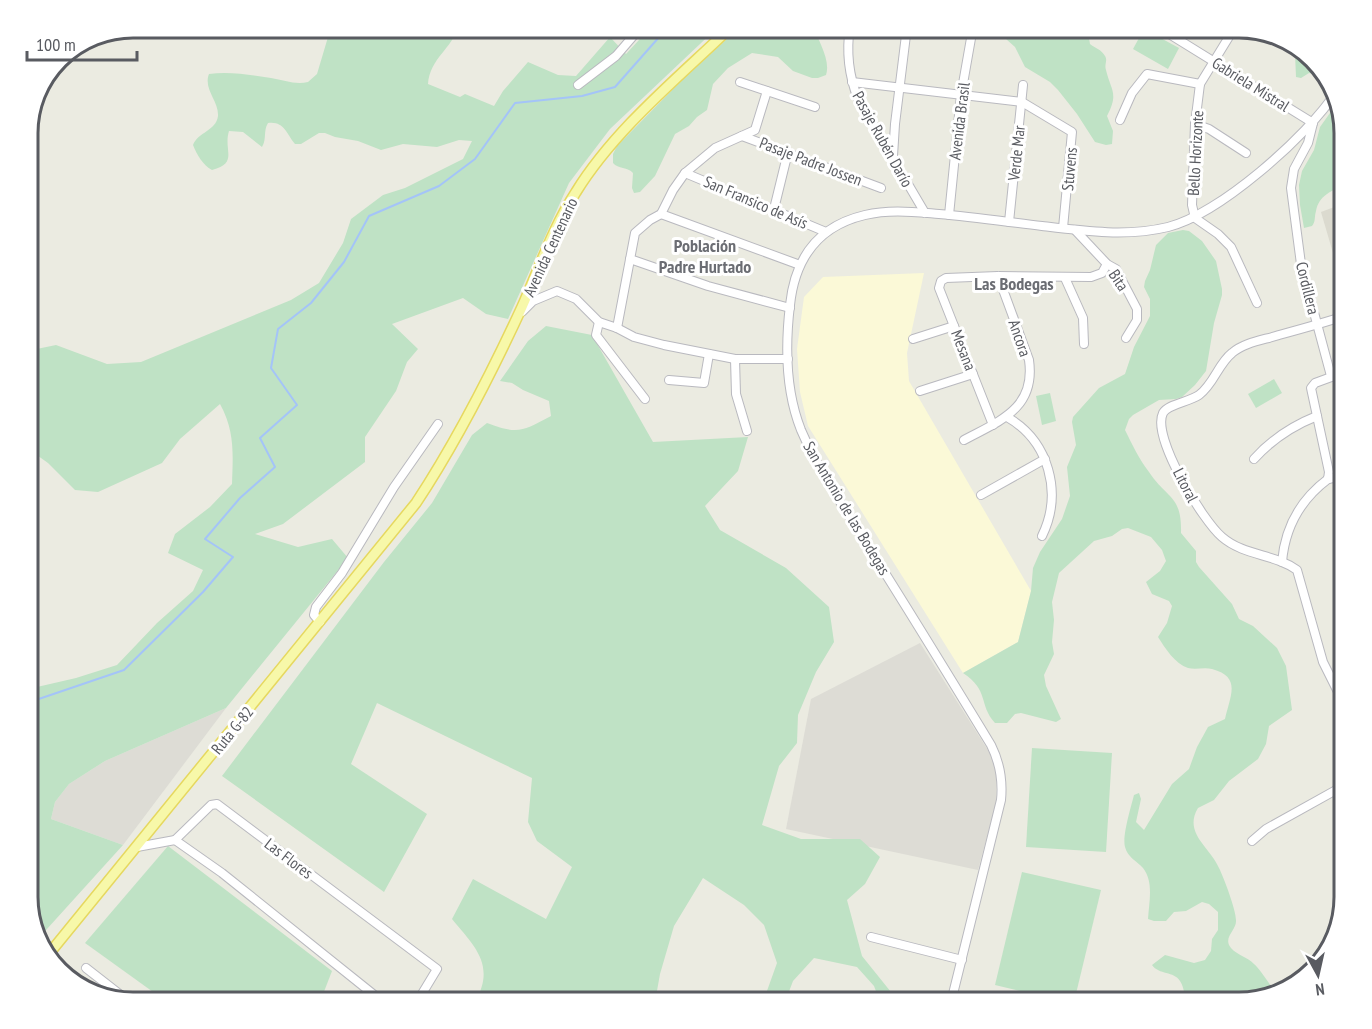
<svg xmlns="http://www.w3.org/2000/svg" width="1372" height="1029" font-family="'PT Sans Narrow',sans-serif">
  <rect width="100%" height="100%" fill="#ebebe1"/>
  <polygon fill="#fbf9d7" points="924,273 907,353 909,381 1031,591 1018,642 963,673 808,426 800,392 797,349 804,297 823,277"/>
  <g fill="#dddcd5">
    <polygon points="920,643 991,755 996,771 996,803 978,870 786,829 811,699"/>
    <polygon points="226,708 123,845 51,819 55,802 69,784 105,761"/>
  </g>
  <polygon fill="#dbdacf" points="1345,203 1345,294 1321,212"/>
  <g fill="#bfe2c5">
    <path d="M331,27H458C452,49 430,58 428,84L460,97L465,94L494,106L503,91L528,62L558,75L576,76L610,37L626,54L651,27H718L610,129L569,183L508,319L486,314L463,298L392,324L418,349L407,362L396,391L365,437V462L283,524L255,534L298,547L332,539L348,558L226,708L105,761L69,784L55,802L51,819L123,845L37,940L27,903V693L37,687L76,678L117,665L157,623L193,591L203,570L168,553L175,534L210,507L232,484C233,454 235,431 220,404L180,439L162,463L98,492L75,490L48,463L27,448V351L56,345L107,364L141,362L291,300L319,283L343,243L351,219L383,195L405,188L463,159L472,141L459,140L437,147L403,144L381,150L358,141L335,137L325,133H319L301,144H295C286,133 284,121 268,123C263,131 267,139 262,147L243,132L229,131C223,150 239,163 212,170C203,165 197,155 193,145C198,132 216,131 218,116C219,101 203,89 209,74C229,71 251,75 271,78C284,80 295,85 308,82L317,74Z"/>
    <path d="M740,27H814C818,41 831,60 826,75L818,78H812L793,71L778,57L752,53L728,68L713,84L707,110L697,117L689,126L675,134L655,176L640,192L634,193L632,188L633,173C628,167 618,169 613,163V154L617,146L684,78Z"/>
    <path d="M1004,27H1087L1090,44C1095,48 1102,50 1105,56C1108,61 1104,64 1106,70C1111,91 1119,93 1107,116L1113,131L1112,144L1106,145L1095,142L1077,114L1058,90L1050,82L1025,67L1015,47L1006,39L1004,34Z"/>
    <polygon points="1144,29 1179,48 1168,69 1133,49"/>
    <polygon points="1291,45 1304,49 1321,70 1317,75 1309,73 1301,78 1296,77 1295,54"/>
    <path d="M1335,106C1350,118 1345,166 1345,184C1332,191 1319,195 1316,211C1314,218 1316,221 1312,226L1304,228L1300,205L1299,185L1302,171L1314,150L1320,127Z"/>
    <path d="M1183,230L1189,231L1202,241L1216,261L1222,289V295L1214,323L1206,371L1195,385L1182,397L1176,399L1159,400L1133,415L1129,419L1125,430C1132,444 1139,459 1149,472C1167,499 1182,495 1181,533L1196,551V562L1199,567L1232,604L1239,619L1253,626L1277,648L1286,666L1292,710L1269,726L1266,744L1258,759L1229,781L1214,800L1198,808C1183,833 1210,847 1219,868C1224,878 1236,910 1236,920C1237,929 1225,936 1229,945C1233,954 1248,957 1254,964C1259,968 1272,987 1276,994L1244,1001L1222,997L1209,998L1201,1002H1182L1185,996C1184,992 1183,985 1180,981C1174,971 1159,975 1152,965L1165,955L1194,963L1205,960L1211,951L1212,939L1218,930V912L1209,904L1202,902L1186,911L1174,912L1166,921H1154L1148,919C1149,902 1154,882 1143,868C1136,860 1128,858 1125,847C1122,836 1131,807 1134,795L1139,793L1141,799L1136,822L1144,830L1172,784L1189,769L1197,747L1208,727L1225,719C1230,696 1242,677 1212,669C1204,667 1196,670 1188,668C1175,664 1165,648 1158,637L1167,623L1172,606L1169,601L1152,594L1146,582L1160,571L1166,561L1162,550L1151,537L1128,528L1122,529L1112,536L1094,541L1059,573L1052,602L1054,620L1052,642L1054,654L1044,675L1046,686L1061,719L1056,722L1021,713L1015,714L1007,723H995C978,704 990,691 963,673L1018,642L1031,591L1033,568L1040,552L1062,519L1070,496L1067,467L1076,445L1072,422L1073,417L1099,388L1125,374L1134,347L1150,316V299L1144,287L1145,281L1150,270L1156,245L1168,233Z"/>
    <path d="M546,326L592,335L653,442L748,437L738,471L705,506L720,530L786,568L829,607L834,642L816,672L798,715L797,743L779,766L762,825L801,839H860L880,857L865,884L847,900L862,956L899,1002H880L874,986L857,967L814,958L793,981L785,1002H763L777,963L764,925L744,905L703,878L674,926L660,974L655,1002H475C496,965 475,947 452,919L473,879L546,919L572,867L537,841L528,822L532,778L377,703L351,764L427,814L384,892L222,776L384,562L432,503L472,435L487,423C519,435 522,431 551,416L549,401L523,390L512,383L500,381L528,341Z"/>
    <polygon points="1274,379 1282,393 1256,408 1248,394"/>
    <polygon points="1050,393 1056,421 1042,425 1036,396"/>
    <polygon points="1032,748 1112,753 1106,852 1026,847"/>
    <polygon points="168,846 332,971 320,1002 167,1002 85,943"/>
    <polygon points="1022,872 1101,890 1074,1002 1065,1002 995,985"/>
  </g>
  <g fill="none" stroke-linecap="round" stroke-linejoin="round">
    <polyline stroke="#a4c4f8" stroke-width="2" points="27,703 124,670 203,592 233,557 205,539 240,498 275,467 260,438 297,405 271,368 278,329 311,303 344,262 369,216 439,186 475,159 515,103 582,96 615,87 668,27"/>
    <g stroke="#b9b9bf" stroke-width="10">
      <g id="minor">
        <path d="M850,27C846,52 849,76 858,99L925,213"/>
        <polyline points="1158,27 1313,123"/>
        <polyline points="1235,27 1200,84 1195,124 1192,205 1195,218 1218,234 1231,247 1257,303"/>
        <polyline points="740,82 815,107"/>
        <polyline points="852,82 1022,102 1072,132 1063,228"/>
        <polyline points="578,85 616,56 641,27"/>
        <polyline points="1120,120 1132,93 1147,74 1200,84"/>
        <polyline points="1313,123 1308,143 1294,169 1291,188 1301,264 1331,376"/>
        <polyline points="1195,124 1209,129 1246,153"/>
        <polyline points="742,136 881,188"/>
        <polyline points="893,156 895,124 907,27"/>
        <polyline points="685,173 826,232"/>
        <polyline points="774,209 788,152"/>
        <polyline points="661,214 800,265"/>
        <polyline points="949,215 961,95 973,27"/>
        <polyline points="1009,222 1023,85"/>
        <polyline points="1075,230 1107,264 1116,269 1137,309 1137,320 1126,338"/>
        <polyline points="630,259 708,286 790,308"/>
        <polyline points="1065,278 1083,318 1084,344"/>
        <polyline points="522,312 533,301 557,291 576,299 599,322 617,328 634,337 664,345 735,359 788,359"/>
        <path d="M1345,316C1323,323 1301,329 1279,335C1264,340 1245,342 1232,353C1218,364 1214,384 1199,395C1189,402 1168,404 1163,413C1151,437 1203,521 1222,537C1244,556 1275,554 1297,570L1323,662L1345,706"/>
        <polyline points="599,322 596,335 645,399"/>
        <polyline points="617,328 635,233 650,220 661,214 673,190 685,173 715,148 755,130 767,91"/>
        <polyline points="913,339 954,326"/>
        <polyline points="735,359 736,394 747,431"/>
        <polyline points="669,380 704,383 709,354"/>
        <polyline points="920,391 973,374"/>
        <path d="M1007,417C1049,441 1063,493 1042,536"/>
        <polyline points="993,425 939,288 941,281 946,278 998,276 1091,277 1102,273 1107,264"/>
        <path d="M964,440C999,421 1036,409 1029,360L998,276"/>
        <path d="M1254,459C1272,439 1292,426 1317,416"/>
        <polyline points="1328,479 1329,472 1311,388 1315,383 1345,372"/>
        <polyline points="1328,479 1345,476"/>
        <polyline points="981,495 1045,459"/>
        <path d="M1282,562C1285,527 1300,500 1328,479"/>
        <polyline points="320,622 314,615 316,607 342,573 394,487 438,424"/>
        <polyline points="175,840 222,873 383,1002"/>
        <polyline points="1252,841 1266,829 1345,785"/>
        <polyline points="137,847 175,840 211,805 217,804 437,969 417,1002"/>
        <polyline points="871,937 962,960"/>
        <polyline points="86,968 127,1000"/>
        <path d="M951,1002L1001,800C1003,780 1000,763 991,745C952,681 913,617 873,554C848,513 820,474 801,430C785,390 785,347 790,305C795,258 818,226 865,215C890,209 914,212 939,214C973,217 1008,222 1042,226C1083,231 1127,237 1168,227C1218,215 1308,136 1336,92"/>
      </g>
    </g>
    <g stroke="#e6d85f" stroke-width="12">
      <path id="major" d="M48,955L416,503C457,441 491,374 522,307C539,269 553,227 576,192C615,129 678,78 731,27"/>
    </g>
    <use href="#minor" stroke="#fff" stroke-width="8"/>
    <use href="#major" stroke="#f7f8a9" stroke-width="9"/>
  </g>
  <g text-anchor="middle" stroke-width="6" stroke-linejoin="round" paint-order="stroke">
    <g font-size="16" fill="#595b61" stroke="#fff">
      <text transform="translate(1251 84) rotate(32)" y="6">Gabriela Mistral</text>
      <text transform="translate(959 121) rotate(-83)" y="6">Avenida Brasil</text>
      <text transform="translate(883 139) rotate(61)" y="6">Pasaje Rubén Darío</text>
      <text transform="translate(1016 153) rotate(-84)" y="6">Verde Mar</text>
      <text transform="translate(1195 153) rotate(-87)" y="6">Bello Horizonte</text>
      <text transform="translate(811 161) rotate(21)" y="6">Pasaje Padre Jossen</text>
      <text transform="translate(1069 169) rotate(-85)" y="6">Stuvens</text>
      <text transform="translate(756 202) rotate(23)" y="6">San Fransico de Asís</text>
      <text transform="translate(550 247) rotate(-65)" y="6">Avenida Centenario</text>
      <text transform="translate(1119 280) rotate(56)" y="6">Bita</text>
      <text transform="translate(1308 288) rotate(76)" y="6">Cordillera</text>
      <text transform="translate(1020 338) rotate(71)" y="6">Ancora</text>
      <text transform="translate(964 350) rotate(69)" y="6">Mesana</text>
      <text transform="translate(1186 485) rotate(63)" y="6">Litoral</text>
      <text transform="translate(847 508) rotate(59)" y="6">San Antonio de las Bodegas</text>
      <text transform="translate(232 730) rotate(-51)" y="6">Ruta G-82</text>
      <text transform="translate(289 858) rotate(37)" y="6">Las Flores</text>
    </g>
    <g font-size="18" font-weight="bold" fill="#6b6d73" stroke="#fff">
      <text x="705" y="252">Población<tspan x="705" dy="21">Padre Hurtado</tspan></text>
      <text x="1014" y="290">Las Bodegas</text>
    </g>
  </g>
  <path d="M0 0H1372V1029H0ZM133 38H1239A95 95 0 0 1 1334 133V897A95 95 0 0 1 1239 992H133A95 95 0 0 1 38 897V133A95 95 0 0 1 133 38Z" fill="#fff" fill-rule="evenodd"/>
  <path fill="none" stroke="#595b61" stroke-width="3" d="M133 38H1239A95 95 0 0 1 1334 133V897A95 95 0 0 1 1239 992H133A95 95 0 0 1 38 897V133A95 95 0 0 1 133 38Z"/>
  <g transform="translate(1318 975) rotate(172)" stroke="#ffffff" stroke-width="4.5" paint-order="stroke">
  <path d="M0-4.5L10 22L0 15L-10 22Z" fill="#595b61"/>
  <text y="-9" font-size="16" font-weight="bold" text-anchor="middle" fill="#595b61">N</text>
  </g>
  <path d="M27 51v9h110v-9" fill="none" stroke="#595b61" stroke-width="3"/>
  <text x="36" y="51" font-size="18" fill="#595b61" stroke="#ffffff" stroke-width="4.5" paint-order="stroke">100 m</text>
</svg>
